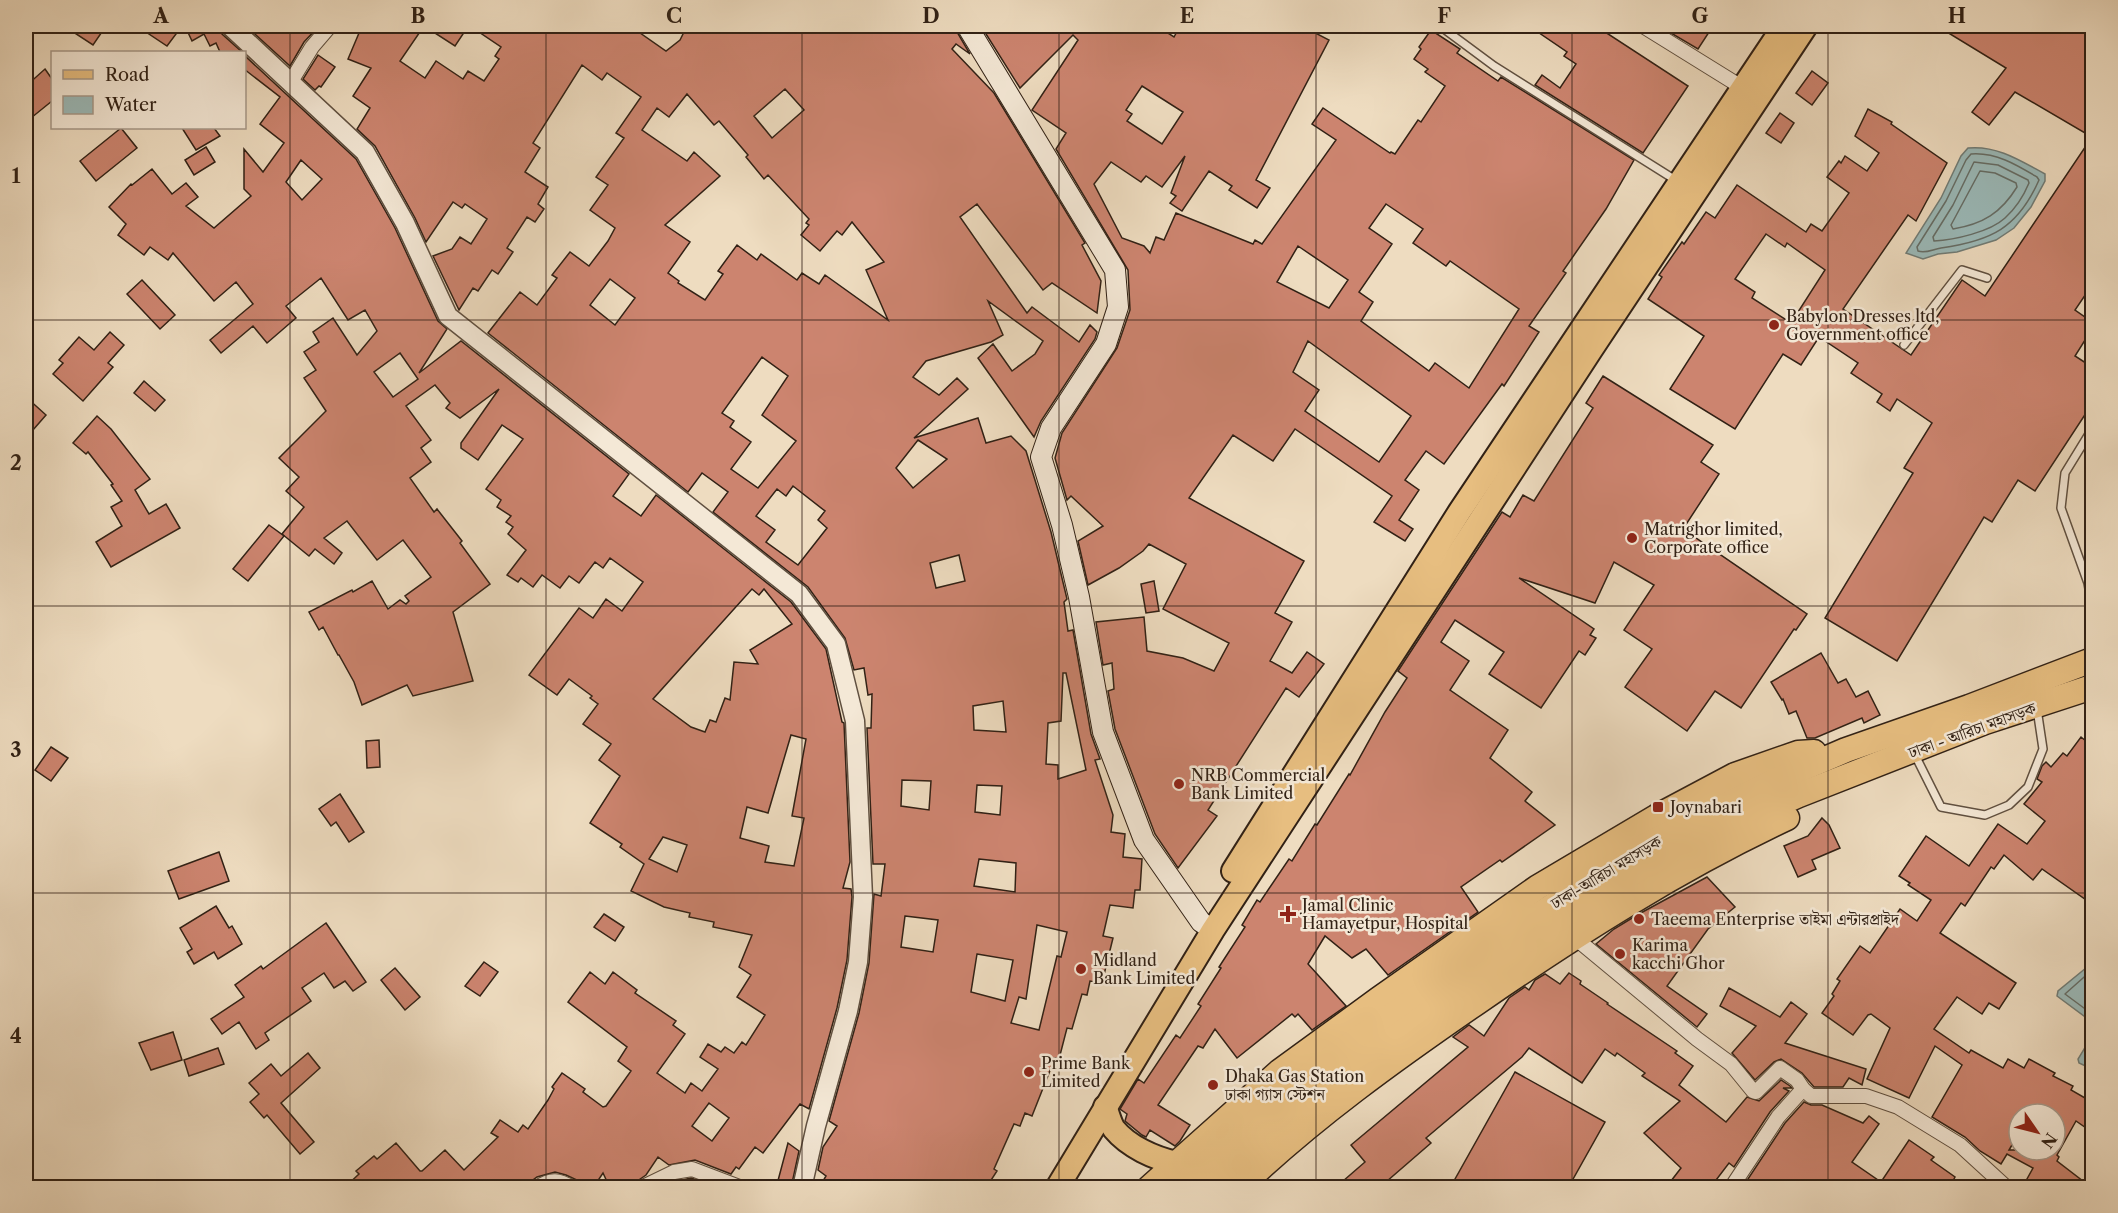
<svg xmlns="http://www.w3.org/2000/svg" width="2118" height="1213" font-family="'Libre Caslon Text','Noto Serif Bengali',serif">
  <rect width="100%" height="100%" fill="#eedcc0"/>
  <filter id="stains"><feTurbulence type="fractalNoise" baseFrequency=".00333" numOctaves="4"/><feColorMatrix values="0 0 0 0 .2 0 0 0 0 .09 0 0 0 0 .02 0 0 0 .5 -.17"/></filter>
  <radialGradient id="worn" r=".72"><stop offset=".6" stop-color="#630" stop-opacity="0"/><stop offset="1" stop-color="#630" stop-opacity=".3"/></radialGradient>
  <g fill="#9bbab9" stroke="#717d77" stroke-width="1.5">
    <path d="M1968,148C1997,145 2021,161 2045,174V181L2031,207L2014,228L1996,240L1957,252L1938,254L1923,259L1906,253L1941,198L1961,156Z"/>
    <polygon points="2092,963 2092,1022 2057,996 2058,991"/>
    <polygon points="2092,1036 2092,1069 2079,1063 2078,1059"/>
  </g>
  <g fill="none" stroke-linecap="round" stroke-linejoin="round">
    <g stroke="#666e67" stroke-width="1.5">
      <path d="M1971,154C1996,152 2017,165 2037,177L2039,180C2018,228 1991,241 1941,248C1933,249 1926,254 1918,251L1917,247L1946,201L1966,160Z"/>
      <path d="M1974,162L1998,165L2028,180L2029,183C2024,195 2015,209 2005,218C1990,232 1954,240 1934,241L1933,237L1953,205Z"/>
      <path d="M1980,171L1995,173L2016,183L2017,187C2001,213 1983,224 1953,229L1951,225Z"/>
      <polyline points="2092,970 2065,994 2092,1014"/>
    </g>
  </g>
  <g fill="#cc846f" stroke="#312115" stroke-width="1.5" fill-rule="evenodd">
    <polygon points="64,26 106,26 93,45"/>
    <polygon points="137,26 182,26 167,46"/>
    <polygon points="185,26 219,26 222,34 242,52 220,52 216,43 210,46 204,34 192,41"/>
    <polygon points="246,26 319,26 304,42 290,66"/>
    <path d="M362,26H424L400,61L425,78L436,61L463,79L468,71L484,81L499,59L495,56L501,47L470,26H630L666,51L680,40L687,26H955L957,32L970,54L956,44L952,49L994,93L1085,243L1082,245L1101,281L1097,313L1052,283L1043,290L977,204L960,217L1027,313L1032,307L1079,342L1090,325L1097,332L1095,339L1041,421L1034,437L978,358L993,344L1012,371L1035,354L1043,341L988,301L1003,335L991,342L926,361L913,377L939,395L957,378L968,389L914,438L978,418L986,443L1011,436L1026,451L1051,532L1067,599L1064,602L1068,631L1073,630L1091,734L1100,759L1095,760L1113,815L1111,832L1125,834L1123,857L1142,859L1140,890H1135L1133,908L1110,905L1103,936L1113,938L1102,983L1090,981L1087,995L1082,994L1072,1029L1067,1028L1059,1059L1055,1058L1032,1116L1025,1113L1020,1126L1014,1124L994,1169L997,1171L986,1188H819L826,1176L818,1170L823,1147L837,1126L829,1121L859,1013L869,963L874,894L881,896L885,864H873L867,728H871L872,694L868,695L864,668L854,670L845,638L808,587L713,512L728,492L702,473L688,492L488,333L520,292L537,305L557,278L552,275L570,252L589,266L608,241L615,228L590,210L608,185L596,177L624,138L616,133L641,97L607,73L602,80L582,65L533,143L540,148L525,172L548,187L538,204L544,209L535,222L527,217L507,248L513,252L498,274L492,270L478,291L473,288L459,310L433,256L452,249L460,237L471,244L487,219L465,204L462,208L453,202L426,242L415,218L375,146L357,129L370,108L353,96L371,68L348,59ZM785,89L804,110L772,138L754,116ZM687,94L714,125L719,121L748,155L746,157L764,179L768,175L809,219L806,223L809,225L801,235L820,251L837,231L842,235L852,222L884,262L866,270L888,320L825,275L819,284L802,273L797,280L761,254L757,260L737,245L718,271L723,274L705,300L678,283L679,281L668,273L690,242L665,225L720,176L694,152L687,161L642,130L657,108L669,117ZM610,279L635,298L615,325L590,305ZM762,357L788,376L762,415L796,441L758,488L731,469L751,442L730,427L734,421L722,413ZM918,440L947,459L913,488L896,468ZM793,486L825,511L818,520L827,528L798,565L766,542L775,530L756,516L777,489L786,496ZM959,555L965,581L936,588L930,563ZM1063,673H1066L1086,770L1058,779V765L1046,764L1048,723L1061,721ZM1003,701L1006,732L974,730L973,706ZM902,780L931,781L929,810L901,806ZM977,785L1002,786L1000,815L975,812ZM979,859L1016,863L1015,892L974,886ZM905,916L938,920L933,952L901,947ZM1037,925L1067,932L1061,957L1057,956L1039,1030L1011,1023L1019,997L1026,999ZM977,954L1013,960L1005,1001L971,992Z"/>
    <polygon points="424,26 457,26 465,31 455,46"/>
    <path d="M981,26H1157L1174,37L1180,26H1302L1329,40L1256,180L1270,188L1257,208L1229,190L1232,186L1209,171L1182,211L1170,203L1176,196L1171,193L1185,156L1162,187L1146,176L1141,182L1111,162L1094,184L1122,238L1144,246L1150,253L1156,237L1164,240L1176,213L1253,244L1255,240L1262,244L1336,140L1312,124L1323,108L1390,153L1391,152L1395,154L1418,120L1421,122L1445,86L1425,72L1428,69L1414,59L1421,49L1419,47L1431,30L1460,49L1457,53L1498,81L1501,77L1634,160L1606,209L1563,271L1566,273L1529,326L1539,332L1504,386L1502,384L1444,464L1426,451L1405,480L1419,490L1399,520L1413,529L1405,541L1374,522L1392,496L1295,429L1273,461L1233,435L1189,498L1304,561L1275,613L1292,622L1270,661L1292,673L1307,652L1324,664L1299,697L1286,688L1208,810L1217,816L1178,868L1155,834L1115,729L1108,691L1114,689L1112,663L1103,665L1096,622L1144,617L1147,651L1183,658L1214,671L1229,643L1163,609L1186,564L1149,544L1143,551L1119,568L1088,585L1078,541L1103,526L1071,496L1067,500L1055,458L1062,433L1117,348L1130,310L1128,270L1056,149L1066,133L1032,110L1078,40L1073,35L1020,88ZM1142,86L1183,112L1162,144L1127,121L1132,114L1126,110ZM1386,204L1423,229L1413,243L1446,266L1450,261L1519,309L1469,388L1435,363L1429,371L1361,321L1373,302L1359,292L1392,244L1369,228ZM1298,246L1348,280L1329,308L1277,282ZM1308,341L1411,416L1379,462L1305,411L1319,390L1293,372Z"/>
    <polygon points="1529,26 1596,26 1688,86 1643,153 1535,85 1542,75 1560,88 1576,64 1564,56 1567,52"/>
    <polygon points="1659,26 1713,26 1698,49"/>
    <path d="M1937,26H2092V285L2075,310L2092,322V329L2075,356L2092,367V404L2035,491L2018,480L1992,522L1984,517L1897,661L1825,618L1913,473L1904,468L1932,423L1897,399L1890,411L1877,402L1882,394L1851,373L1858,363L1819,337L1801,365L1783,354L1735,429L1670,389L1704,336L1648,299L1662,277L1659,275L1682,242L1684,244L1706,212L1715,218L1737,185L1806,232L1811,224L1822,231L1849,193L1827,177L1839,161L1841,163L1845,156L1867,171L1879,153L1855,136L1868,109L1892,122L1891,124L1947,163L1916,221L1908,215L1843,309L1911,355L1962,280L1985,296L2092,137L2015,92L1989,125L1972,112L2006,68ZM1766,234L1785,247L1787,243L1825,270L1791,323L1752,298L1755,292L1735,279Z"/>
    <path d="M244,55L356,159L395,228L438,321L447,329L419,373L461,341L629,474L613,496L641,516L656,495L791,602L826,649L842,722L844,723L850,862L843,888L851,889L852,897L847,960L837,1008L809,1109L800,1104L763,1153L755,1147L739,1169L736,1167L731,1174L695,1160L669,1165L658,1157L646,1175L627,1188H610L603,1173L593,1188H582L577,1180L566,1175L555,1172L537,1177L529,1183L528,1188H344L359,1174L356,1171L374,1156L377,1159L396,1143L420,1171H422L445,1150L464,1170L498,1137L491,1133L500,1120L518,1132L523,1125L528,1129L548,1100L554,1089L552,1087L562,1073L585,1089L583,1092L603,1107L606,1106L631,1071L618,1061L627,1047L568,1002L590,972L605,984L613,972L637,990L635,993L676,1021L673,1025L685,1034L657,1073L685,1093L691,1083L702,1091L718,1069L700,1057L708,1044L721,1052L725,1047L734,1053L742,1042L746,1045L765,1015L737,997L751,975L739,967L752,935L713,927L714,922L689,917L690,913L664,907L631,891L644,864L620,847L622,844L590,823L620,776L599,760L611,744L583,724L598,704L590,698L592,696L569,679L557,695L529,675L579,608L593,618L606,599L622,611L643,582L610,558L603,568L595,562L579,583L569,576L560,588L542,575L533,587L521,578L518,582L507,575L526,550L508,534L513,527L506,522L511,516L497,507L501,500L486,489L523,439L502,425L478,460L461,448V443L499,389L460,418L446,408L450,403L435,385L406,406L431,440L421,448L431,462L410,478L434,512L437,509L462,541L460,543L490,584L453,612L473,681L413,696L407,685L362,705L354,682L339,655H338L323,627L319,630L309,612L352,590L353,592L372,581L388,609L400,600L406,604L409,601L405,596L431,577L403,540L377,560L347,521L324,538L342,553L334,564L315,549L309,556L282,534L304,507L286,491L299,477L279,458L326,411L304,378L316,370L304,352L319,342L313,332L333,318L357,355L377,331L365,310L348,320L321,278L286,306L296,318L267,343L253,326L221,353L210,340L253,304L236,282L214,301L173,253L168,260L150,247L144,255L118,235L126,224L109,207L131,184L132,185L152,169L172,194L186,183L198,197L186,206L214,228L251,196L244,189V149L263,172L284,143L260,124L280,97L244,69ZM301,160L322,179L302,200L286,182ZM400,353L418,379L393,397L374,372ZM752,589L759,595L764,589L792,624L750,650L758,664L734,662L730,700L725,698L716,722L710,720L705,732L691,727L653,699ZM791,735L806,739L792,816L804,818L794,866L765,862L769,846L740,838L747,807L768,813ZM663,837L687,845L677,872L649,859ZM709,1103L729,1118L712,1141L692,1126Z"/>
    <polygon points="318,55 335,67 321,87 319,86 315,90 303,79"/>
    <polygon points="45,69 52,79 52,101 26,122 26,86"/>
    <polygon points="1812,71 1828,83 1812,105 1796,93"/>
    <polygon points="1780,113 1794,123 1781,143 1766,133"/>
    <polygon points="121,128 137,148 96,181 80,161"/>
    <polygon points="182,128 214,128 220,136 196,150"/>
    <polygon points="206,147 215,162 194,175 185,160"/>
    <polygon points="142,280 175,315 160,329 127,294"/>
    <polygon points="110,332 124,345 108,363 113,367 83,401 53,374 63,363 59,360 79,337 94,350"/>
    <polygon points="1603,376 1713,445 1701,462 1719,474 1683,529 1807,614 1796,630 1794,629 1741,708 1715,691 1687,731 1625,687 1652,649 1624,630 1654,585 1614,562 1595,603 1519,578 1594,629 1590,635 1596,638 1585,655 1579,651 1541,708 1489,674 1504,652 1455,620 1441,642 1469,661 1450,690 1508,730 1490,758 1532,792 1525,801 1555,825 1502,862 1500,860 1461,887 1478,912 1388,975 1366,949 1352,958 1325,936 1308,964 1346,1006 1312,1030 1298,1014 1295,1017 1292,1014 1237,1058 1215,1029 1203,1048 1198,1046 1158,1105 1190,1125 1180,1141 1175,1146 1150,1130 1146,1137 1142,1135 1125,1121 1127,1114 1120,1109 1138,1079 1144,1083 1176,1035 1180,1038 1201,1006 1198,1004 1221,968 1219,967 1245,927 1242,925 1257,900 1260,902 1289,859 1292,861 1315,824 1317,825 1349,774 1350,775 1385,712 1407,678 1398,671 1502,512 1510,517 1523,495 1534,501 1593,408 1586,403"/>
    <polygon points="144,381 165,400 155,411 134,393"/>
    <polygon points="26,397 46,415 26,438"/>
    <polygon points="97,416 111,429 150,479 135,490 149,514 166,504 180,528 111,567 96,542 122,526 111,507 122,501 111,485 113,484 88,452 86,454 73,443"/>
    <polygon points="269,525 284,536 248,581 233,569"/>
    <polygon points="1154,581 1159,611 1146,613 1141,584"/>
    <polygon points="1821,653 1838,683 1846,679 1856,697 1868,691 1880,715 1864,723 1862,718 1815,738 1807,738 1796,711 1789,714 1783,699 1782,700 1771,682"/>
    <path d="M2081,737L2092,746V904L2042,869L2033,880L2004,855L1994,869L1991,867L1965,906L1961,903L1940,933L2016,983L1999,1009L1989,1003L1982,1014L1957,997L1934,1029L1969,1053L1971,1050L2003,1068L2008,1059L2024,1068L2029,1059L2055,1073L2053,1076L2073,1086L2071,1090L2092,1102V1132L2076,1121L2057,1155L2059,1157L2057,1161L2092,1188H2022L2033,1168L2007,1154L2001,1164L1980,1151L1965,1137L1932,1117L1962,1065L1935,1046L1909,1098L1867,1079L1890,1028L1871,1014L1868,1015L1853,1035L1822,1013L1834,996L1832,994L1840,981L1837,979L1860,946L1870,953L1900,909L1917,921L1931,900L1908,885L1910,883L1899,876L1926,836L1969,866L1998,824L2027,844L2045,821L2024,804L2042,782L2037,779L2042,766L2046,762L2051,767L2063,753L2067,756ZM2019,1114H2055V1150H2009L2019,1133Z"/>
    <polygon points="379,740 380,767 367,768 366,741"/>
    <polygon points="51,747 68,758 51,781 35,770"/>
    <polygon points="340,794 364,832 349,842 336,822 331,826 319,809"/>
    <polygon points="1822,818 1829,825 1840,848 1812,860 1816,869 1798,877 1784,846 1808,836"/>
    <polygon points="219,852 229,881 179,899 168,871"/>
    <polygon points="1707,877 1735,907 1708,929 1667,986 1707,1014 1697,1027 1596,944 1614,929 1637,915"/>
    <polygon points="216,906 229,928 232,926 242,944 218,959 214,952 194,964 187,952 192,949 180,928"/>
    <polygon points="604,914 624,927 615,941 594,927"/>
    <polygon points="326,923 366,982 353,991 345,981 334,988 324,973 302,988 311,1001 265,1033 269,1040 256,1049 239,1022 222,1034 211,1019 244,997 235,985 261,966 263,969"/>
    <polygon points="484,962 498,972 480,996 465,986"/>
    <polygon points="395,968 420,997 405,1010 381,980"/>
    <polygon points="1569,973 1581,981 1580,984 1608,1003 1607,1004 1677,1051 1675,1053 1693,1066 1679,1085 1726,1122 1747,1097 1759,1101 1781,1080 1790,1086 1792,1088 1783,1088 1789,1091 1770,1112 1734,1167 1729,1163 1710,1188 1679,1188 1671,1181 1681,1168 1644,1133 1680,1101 1642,1076 1645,1073 1617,1053 1615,1056 1605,1049 1582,1083 1529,1048 1522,1057 1426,1138 1431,1143 1379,1188 1335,1188 1365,1162 1351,1145 1468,1047 1453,1037 1469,1025 1484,1036 1509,998 1525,987 1529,990 1535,980 1545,974 1560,984"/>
    <polygon points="1729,988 1780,1017 1791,1002 1807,1014 1785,1043 1866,1069 1862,1085 1849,1078 1843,1087 1814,1087 1802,1073 1781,1059 1774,1062 1755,1080 1732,1053 1756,1026 1720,1006"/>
    <polygon points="173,1032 182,1060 151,1070 139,1043"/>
    <polygon points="218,1048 224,1064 189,1076 184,1060"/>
    <polygon points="308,1053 320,1068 281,1103 314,1142 300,1154 267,1115 264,1118 250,1102 259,1094 249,1083 271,1064 281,1076"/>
    <polygon points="1515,1072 1605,1122 1568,1188 1450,1188"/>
    <polygon points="1804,1102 1811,1105 1822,1105 1863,1123 1869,1116 1879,1124 1852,1162 1881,1182 1909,1140 1934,1157 1931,1160 1955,1177 1954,1179 1966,1188 1783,1188 1775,1182 1772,1188 1742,1188 1785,1123"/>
    <polygon points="788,1143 799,1151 791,1188 776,1188"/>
    <polygon points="691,1178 713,1186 672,1188 673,1182"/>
  </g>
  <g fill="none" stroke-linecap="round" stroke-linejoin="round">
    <g stroke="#605040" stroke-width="10">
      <g id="service">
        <polyline points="1440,26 1494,66 1677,181"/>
        <polyline points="1904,345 1962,270 1987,278"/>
        <polyline points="2092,429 2065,473 2061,508 2088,583 2092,605"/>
        <polyline points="1914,753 1941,807 1985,815 2009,805 2028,787 2043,749 2037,709"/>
      </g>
    </g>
    <g stroke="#605040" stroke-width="16">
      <g id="minor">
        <polyline points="1643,26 1743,88"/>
        <polyline points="290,83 312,47 330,26"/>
        <polyline points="1574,937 1697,1039 1731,1064 1753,1091 1756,1092 1780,1068 1797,1080 1803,1089 1811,1096 1866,1096 1898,1107 1960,1145 2007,1188"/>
        <path d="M537,1188C551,1178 559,1180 573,1188"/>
        <polyline points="641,1188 674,1172 692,1169 742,1188"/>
        <polyline points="1731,1188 1778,1117 1803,1089"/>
      </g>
    </g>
    <g stroke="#605040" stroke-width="21">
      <polyline id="tertiary" points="230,26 365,152 405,223 448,316 799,594 836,644 855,721 863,897 858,962 848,1011 816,1126 802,1188"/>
    </g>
    <g stroke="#312115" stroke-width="22">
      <polyline id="secondary" points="967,26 1115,270 1118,307 1106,344 1051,428 1041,457 1062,525 1079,597 1103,732 1144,840 1201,922 1213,930"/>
    </g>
    <g stroke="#312115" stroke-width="26">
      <g id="primary">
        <polyline points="1233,871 1460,511 1784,26"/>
        <path d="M1105,1107C1108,1113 1110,1123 1114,1129C1129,1147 1154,1158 1176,1163"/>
        <polyline points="1057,1188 1213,930 1591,350 1806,26"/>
      </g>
    </g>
    <g stroke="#312115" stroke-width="27">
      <g id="trunk">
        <polyline points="1149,1188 1279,1072 1379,999 1538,887 1656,817 1735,775 1798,753 1814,752"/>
        <polyline points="1179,1188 1322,1064 1494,944 1642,847 1774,781 1846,750 1969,707 2092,660"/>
        <polyline points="1211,1188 1323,1089 1460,991 1608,893 1729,826 1799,795 1985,722 2092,687"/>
        <path d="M1239,1188C1312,1118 1396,1058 1479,1001C1578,933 1678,869 1787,818"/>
      </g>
    </g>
    <use href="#service" stroke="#f4e8d6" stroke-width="7"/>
    <use href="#minor" stroke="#f4e8d6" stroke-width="14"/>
    <use href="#tertiary" stroke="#f4e8d6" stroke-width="18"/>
    <use href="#secondary" stroke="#f4e8d6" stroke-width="20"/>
    <use href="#primary" stroke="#e7be80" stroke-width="22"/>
    <use href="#trunk" stroke="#e7be80" stroke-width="24"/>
  </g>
  <path fill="none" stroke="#312115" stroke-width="1.5" stroke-opacity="0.55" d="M290,26V1188M546,26V1188M802,26V1188M1059,26V1188M1316,26V1188M1572,26V1188M1828,26V1188M26,320H2092M26,606H2092M26,893H2092"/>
  <g fill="#8f2418" stroke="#f4e8d6" stroke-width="2">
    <circle cx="1774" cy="325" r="6"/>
    <circle cx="1632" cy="538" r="6"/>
    <circle cx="1179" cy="784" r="6"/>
    <rect x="1652" y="801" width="12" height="12" rx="3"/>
    <path d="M1285 905h6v6h6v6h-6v6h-6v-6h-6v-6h6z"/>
    <circle cx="1639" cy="919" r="6"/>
    <circle cx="1620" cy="954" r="6"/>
    <circle cx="1081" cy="969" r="6"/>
    <circle cx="1029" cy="1072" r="6"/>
    <circle cx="1213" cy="1085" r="6"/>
  </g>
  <g text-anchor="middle" stroke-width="5" stroke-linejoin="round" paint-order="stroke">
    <g font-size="16" fill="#312115" stroke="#f4e8d6" text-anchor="start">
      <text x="1786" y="322">Babylon Dresses ltd,<tspan x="1786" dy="18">Government office</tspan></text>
      <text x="1644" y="535">Matrighor limited,<tspan x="1644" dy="18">Corporate office</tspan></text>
      <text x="1191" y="781">NRB Commercial<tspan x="1191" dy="18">Bank Limited</tspan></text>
      <text x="1670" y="813">Joynabari</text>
      <text x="1302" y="911">Jamal Clinic<tspan x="1302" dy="18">Hamayetpur, Hospital</tspan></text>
      <text x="1651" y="925">Taeema Enterprise তাইমা এন্টারপ্রাইদ</text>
      <text x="1632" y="951">Karima<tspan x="1632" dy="18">kacchi Ghor</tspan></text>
      <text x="1093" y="966">Midland<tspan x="1093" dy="18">Bank Limited</tspan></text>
      <text x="1041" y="1069">Prime Bank<tspan x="1041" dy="18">Limited</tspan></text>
      <text x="1225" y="1082">Dhaka Gas Station<tspan x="1225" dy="18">ঢাকা গ্যাস স্টেশন</tspan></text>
    </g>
    <g font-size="16" fill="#312115" stroke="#f4e8d6">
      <text transform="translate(1972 730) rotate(-20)" y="6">ঢাকা - আরিচা মহাসড়ক</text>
      <text transform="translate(1606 872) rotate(-31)" y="6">ঢাকা-আরিচা মহাসড়ক</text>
    </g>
  </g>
  <rect width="2118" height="1213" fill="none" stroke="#eedcc0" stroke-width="66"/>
  <rect x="51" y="51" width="195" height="78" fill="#f4e8d6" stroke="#a69889" stroke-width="1.5"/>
  <rect x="63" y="70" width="30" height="9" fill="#e7be80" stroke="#a69889" stroke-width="1.5"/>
  <text x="105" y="81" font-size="18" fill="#312115">Road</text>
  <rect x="63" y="96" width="30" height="18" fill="#9bbab9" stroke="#a69889" stroke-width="1.5"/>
  <text x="105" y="111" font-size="18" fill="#312115">Water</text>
  <g transform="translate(2037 1132) rotate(125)"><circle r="28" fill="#f4e8d6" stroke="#a69889" stroke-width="1.5"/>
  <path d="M0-4.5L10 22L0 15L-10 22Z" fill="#8f2418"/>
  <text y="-9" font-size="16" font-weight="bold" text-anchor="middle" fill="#312115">N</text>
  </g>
  <rect x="33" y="33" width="2052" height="1147" fill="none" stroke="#312115" stroke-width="2"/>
  <g font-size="20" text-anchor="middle" font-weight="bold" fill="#312115">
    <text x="161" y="23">A</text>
    <text x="418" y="23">B</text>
    <text x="674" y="23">C</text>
    <text x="931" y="23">D</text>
    <text x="1187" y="23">E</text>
    <text x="1444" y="23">F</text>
    <text x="1700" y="23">G</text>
    <text x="1957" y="23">H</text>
    <text x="16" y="183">1</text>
    <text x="16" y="470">2</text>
    <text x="16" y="757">3</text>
    <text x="16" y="1043">4</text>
  </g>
  <rect width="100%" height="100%" filter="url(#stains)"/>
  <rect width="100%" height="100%" fill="url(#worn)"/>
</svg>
